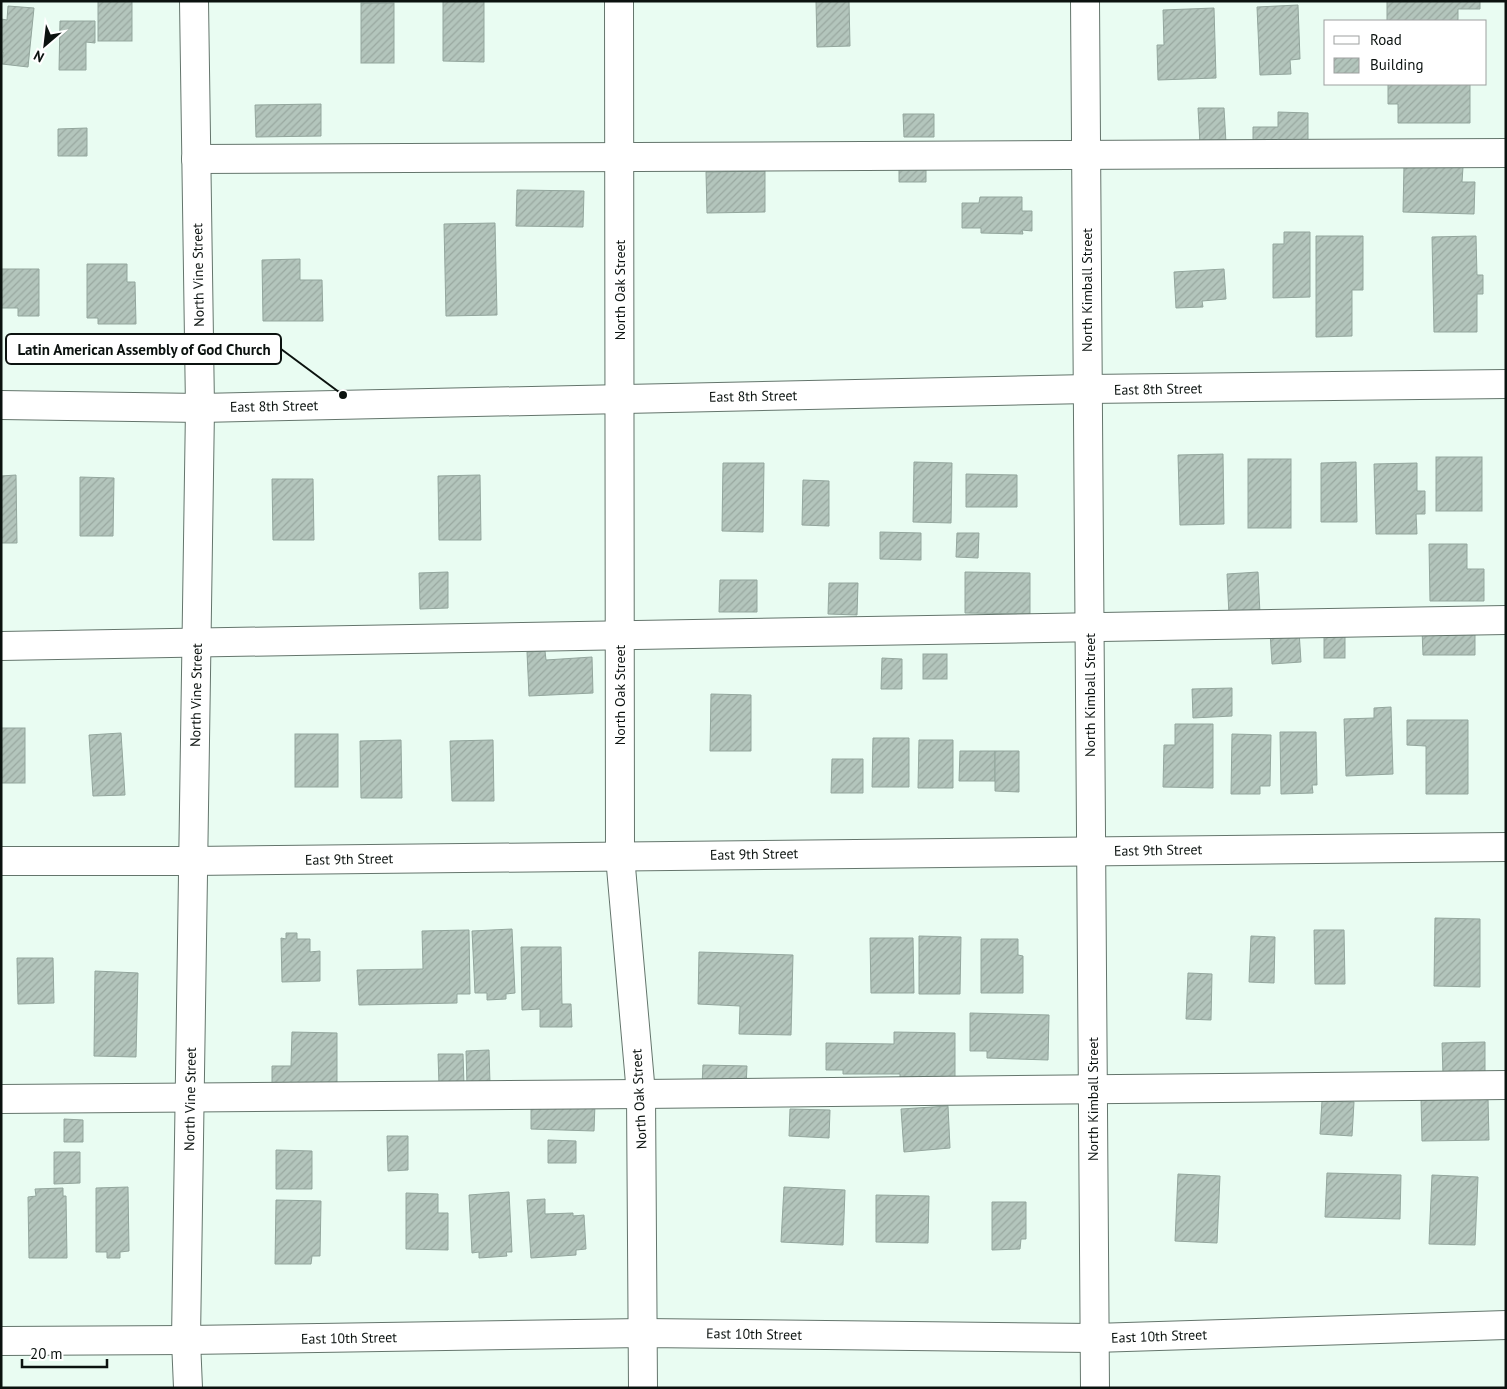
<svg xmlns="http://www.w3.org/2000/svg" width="1507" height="1389" font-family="'PT Sans',sans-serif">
  <defs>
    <pattern id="building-hatch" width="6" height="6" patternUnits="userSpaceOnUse" patternTransform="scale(1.25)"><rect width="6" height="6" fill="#b3c5bc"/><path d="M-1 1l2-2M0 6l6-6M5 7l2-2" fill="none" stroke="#99a8a0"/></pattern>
  </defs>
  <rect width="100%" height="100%" fill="#e9fcf2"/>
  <g fill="url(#building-hatch)" stroke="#93a69d">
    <rect x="98" y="1" width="34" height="40"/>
    <polygon points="443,1 484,1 484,62 443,61"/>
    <polygon points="816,1 849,1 850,46 817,47"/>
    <polygon points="1387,1 1480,1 1480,9 1458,9 1458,21 1387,21"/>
    <rect x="361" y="3" width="33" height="60"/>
    <polygon points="1298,5 1300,59 1290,60 1291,74 1260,75 1257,7"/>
    <polygon points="8,6 34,8 28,67 2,64 3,52 1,52 1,19 7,20"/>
    <polygon points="1214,8 1216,78 1158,80 1157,45 1164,45 1163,10"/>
    <polygon points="60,21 95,21 95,43 86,42 86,70 59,70"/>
    <polygon points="1388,84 1470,84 1470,123 1398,123 1398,104 1388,104"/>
    <polygon points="321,104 321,136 256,137 255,105"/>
    <polygon points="1198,108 1224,108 1226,143 1200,144"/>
    <polygon points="1278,112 1308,113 1308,143 1253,143 1253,127 1278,127"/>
    <polygon points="903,114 934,114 934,137 904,137"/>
    <polygon points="87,128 87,156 58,156 58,129"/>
    <polygon points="926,164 926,182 899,182 899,165"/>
    <polygon points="1404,165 1463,167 1462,182 1475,182 1474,214 1403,212"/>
    <polygon points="765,171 765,212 707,213 706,172"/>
    <polygon points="517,190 584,191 583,227 516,226"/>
    <polygon points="980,197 1022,197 1022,211 1032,211 1032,231 1022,230 1023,234 981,233 981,228 962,228 962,203 979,203"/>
    <polygon points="495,223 497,315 446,316 444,224"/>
    <polygon points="1284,232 1310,232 1310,297 1273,298 1273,244 1284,244"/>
    <polygon points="1316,236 1363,236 1363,290 1352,290 1352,336 1316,337"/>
    <polygon points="1476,236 1477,275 1483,275 1483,294 1477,294 1477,332 1434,332 1432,237"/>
    <polygon points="300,259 300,280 322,280 323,321 263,321 262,260"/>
    <polygon points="87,264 127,264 127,282 135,282 136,324 98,324 98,318 87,318"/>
    <polygon points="1,269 39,269 39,316 18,316 18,308 1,308"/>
    <polygon points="1224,269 1226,299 1202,301 1203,307 1176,308 1174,272"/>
    <polygon points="1223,454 1224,524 1180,525 1178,455"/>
    <rect x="1436" y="457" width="46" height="54"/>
    <rect x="1248" y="459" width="43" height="69"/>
    <polygon points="914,462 952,463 951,523 913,522"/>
    <polygon points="1356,462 1357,522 1321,522 1321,463"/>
    <polygon points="723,463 764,463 763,532 722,531"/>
    <polygon points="1417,463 1417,491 1425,491 1425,514 1416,514 1417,534 1376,534 1374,464"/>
    <polygon points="966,474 1017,475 1017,507 966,507"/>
    <polygon points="16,475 17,543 1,543 1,476"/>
    <polygon points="480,475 481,540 439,540 438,476"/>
    <polygon points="80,477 114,478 113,536 80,536"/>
    <polygon points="272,479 313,479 314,540 273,540"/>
    <polygon points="803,480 829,481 829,526 802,525"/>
    <polygon points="880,532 921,533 921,560 880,559"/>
    <polygon points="957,533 979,533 978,558 956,557"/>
    <polygon points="1429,544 1467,544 1467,569 1484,569 1484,601 1430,601"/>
    <polygon points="448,572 448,608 420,609 419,573"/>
    <polygon points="965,572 1030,573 1030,614 965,613"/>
    <polygon points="1258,572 1260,614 1229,615 1227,574"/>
    <polygon points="720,580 757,580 757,612 719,612"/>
    <polygon points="829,583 858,583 857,615 828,614"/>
    <polygon points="1422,629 1475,629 1475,655 1423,655"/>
    <polygon points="1299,631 1301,662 1272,664 1270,632"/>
    <rect x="1324" y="632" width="21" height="26"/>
    <polygon points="545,651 546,660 592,657 593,693 529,696 527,652"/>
    <rect x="923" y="654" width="24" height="25"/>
    <polygon points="882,658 902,659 902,689 881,689"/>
    <polygon points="1232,688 1232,716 1193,718 1192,689"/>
    <polygon points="711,694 751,695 751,751 710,751"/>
    <polygon points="1391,707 1393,774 1346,776 1344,719 1374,718 1374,708"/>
    <polygon points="1407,720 1468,720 1468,794 1426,794 1426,746 1407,745"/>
    <polygon points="1175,724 1213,724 1213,788 1163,787 1164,745 1175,745"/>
    <rect x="1" y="728" width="24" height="55"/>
    <polygon points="1280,732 1316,732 1317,785 1312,785 1313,793 1281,794"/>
    <polygon points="121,733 125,795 93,796 89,735"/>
    <rect x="295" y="734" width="43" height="53"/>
    <polygon points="1232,734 1271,735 1270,786 1260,786 1260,794 1231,794"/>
    <polygon points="873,738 909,738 909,787 872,787"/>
    <polygon points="401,740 402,798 361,798 360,741"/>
    <polygon points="493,740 494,801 452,801 450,741"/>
    <polygon points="919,740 953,740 953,788 918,788"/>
    <polygon points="960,751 995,751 995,781 959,781"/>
    <polygon points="995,751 1019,751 1019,792 995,791"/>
    <polygon points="832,759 863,759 863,793 831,793"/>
    <polygon points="1435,918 1480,919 1480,987 1434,986"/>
    <polygon points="512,929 515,993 506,994 506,999 487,1000 487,993 475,993 472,931"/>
    <polygon points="469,930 470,994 457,994 457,1003 359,1005 357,970 423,969 422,931"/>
    <polygon points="1314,930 1344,930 1345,984 1315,984"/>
    <polygon points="286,933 297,933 297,939 310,939 310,952 320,951 320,981 282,982 281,938 286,939"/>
    <polygon points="919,936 961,937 960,994 919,994"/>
    <polygon points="1251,936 1275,937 1274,983 1249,982"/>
    <polygon points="870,938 913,938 914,993 871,993"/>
    <polygon points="981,939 1018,939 1018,955 1023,956 1023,993 981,993"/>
    <polygon points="521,947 561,947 562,1004 571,1004 572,1027 540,1027 540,1009 522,1010"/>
    <polygon points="699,952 793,955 791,1035 739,1034 740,1006 698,1004"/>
    <polygon points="17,958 53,958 54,1003 18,1004"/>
    <polygon points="95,971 138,973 136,1057 94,1056"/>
    <polygon points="1188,973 1212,974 1211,1020 1186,1019"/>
    <polygon points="970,1013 1049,1015 1048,1060 987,1058 987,1051 970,1051"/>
    <polygon points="292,1032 337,1033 337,1085 272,1084 272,1066 291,1066"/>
    <polygon points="894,1032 955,1033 955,1082 900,1082 900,1074 843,1074 843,1070 826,1070 826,1043 894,1044"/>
    <polygon points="1485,1042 1485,1075 1443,1075 1442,1043"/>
    <polygon points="489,1050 490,1084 467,1085 466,1051"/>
    <polygon points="438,1054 463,1054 464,1085 439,1085"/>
    <polygon points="703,1065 747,1066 746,1087 702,1085"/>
    <polygon points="1488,1098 1489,1140 1422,1141 1421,1099"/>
    <polygon points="1322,1101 1354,1102 1352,1136 1320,1134"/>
    <polygon points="531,1102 595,1104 594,1131 531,1129"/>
    <polygon points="948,1106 950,1148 904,1152 901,1109"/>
    <polygon points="790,1109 830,1110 829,1138 789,1136"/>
    <polygon points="64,1119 83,1120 83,1142 64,1142"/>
    <polygon points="387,1136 408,1136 408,1170 388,1171"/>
    <polygon points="548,1140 576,1141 576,1163 548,1163"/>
    <polygon points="276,1150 312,1151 312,1189 276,1189"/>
    <polygon points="54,1152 80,1152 80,1183 54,1184"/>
    <polygon points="1327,1173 1401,1175 1400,1219 1325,1217"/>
    <polygon points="1178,1174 1220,1176 1217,1243 1175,1241"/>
    <polygon points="1432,1175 1478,1177 1475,1245 1429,1244"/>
    <polygon points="128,1187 129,1251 120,1252 120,1258 107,1258 107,1252 96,1252 96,1188"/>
    <polygon points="784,1187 845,1190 843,1245 781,1242"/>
    <polygon points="63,1188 63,1196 66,1196 67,1258 29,1258 28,1197 36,1196 35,1189"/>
    <polygon points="509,1192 512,1252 506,1252 507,1256 479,1258 479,1252 472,1253 469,1195"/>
    <polygon points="406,1193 438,1194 438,1213 448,1213 448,1250 406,1249"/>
    <polygon points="876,1195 929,1196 928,1243 876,1242"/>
    <polygon points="545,1199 545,1214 573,1213 573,1216 584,1215 586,1249 576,1250 576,1255 531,1258 527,1200"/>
    <polygon points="276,1200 321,1201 320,1256 312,1256 311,1264 275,1264"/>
    <polygon points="992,1202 1026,1202 1026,1239 1021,1239 1020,1249 992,1250"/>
  </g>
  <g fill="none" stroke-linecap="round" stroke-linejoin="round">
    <g stroke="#64756c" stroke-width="30">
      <g id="minor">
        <polyline points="619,1 620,856 641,1094 643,1388"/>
        <polyline points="1085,1 1095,1388"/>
        <polyline points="196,159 1506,153"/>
        <polyline points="1,405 200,408 1088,389 1506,384"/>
        <polyline points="1,646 1506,620"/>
        <polyline points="1,861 193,861 1506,847"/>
        <polyline points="1,1099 641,1094 1506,1085"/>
        <polyline points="1,1341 186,1340 643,1333 1094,1338 1506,1325"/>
        <polyline points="188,1388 186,1340 200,408 194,1"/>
      </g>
    </g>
    <use href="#minor" stroke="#fff" stroke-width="28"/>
  </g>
  <g text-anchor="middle" stroke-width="5" stroke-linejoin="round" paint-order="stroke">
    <g font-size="14" fill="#0b120f" stroke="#fff">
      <text transform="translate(198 275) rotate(-91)" y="5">North Vine Street</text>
      <text transform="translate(620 290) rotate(-90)" y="5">North Oak Street</text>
      <text transform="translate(1087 290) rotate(-90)" y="5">North Kimball Street</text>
      <text transform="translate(1158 389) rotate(-1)" y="5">East 8th Street</text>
      <text transform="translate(753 396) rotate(-1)" y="5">East 8th Street</text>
      <text transform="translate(274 406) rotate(-1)" y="5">East 8th Street</text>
      <text transform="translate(196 695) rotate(-89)" y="5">North Vine Street</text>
      <text transform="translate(620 695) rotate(-90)" y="5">North Oak Street</text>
      <text transform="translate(1090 695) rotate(-90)" y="5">North Kimball Street</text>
      <text transform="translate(1158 850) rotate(-1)" y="5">East 9th Street</text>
      <text transform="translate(754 854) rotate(-1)" y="5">East 9th Street</text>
      <text transform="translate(349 859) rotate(-1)" y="5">East 9th Street</text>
      <text transform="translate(190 1099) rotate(-89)" y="5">North Vine Street</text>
      <text transform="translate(639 1099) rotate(-93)" y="5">North Oak Street</text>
      <text transform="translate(1093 1099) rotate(-90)" y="5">North Kimball Street</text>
      <text transform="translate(754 1334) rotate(1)" y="5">East 10th Street</text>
      <text transform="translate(1159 1336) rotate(-2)" y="5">East 10th Street</text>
      <text transform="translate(349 1338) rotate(-1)" y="5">East 10th Street</text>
    </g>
  </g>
  <path fill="none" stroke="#0b120f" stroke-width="2" d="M343 395L281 349"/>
  <circle fill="#0b120f" stroke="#fff" stroke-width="2" cx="343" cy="395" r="5"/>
  <rect fill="#fff" stroke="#0b120f" stroke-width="2" x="6" y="334" width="275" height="30" rx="5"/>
  <g font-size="15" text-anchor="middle" font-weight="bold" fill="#0b120f">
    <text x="144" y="355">Latin American Assembly of God Church</text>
  </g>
  <rect width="1507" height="1389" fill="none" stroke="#0b120f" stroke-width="5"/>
  <rect x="1324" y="20" width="162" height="65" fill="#ffffff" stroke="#9da09f"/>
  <rect x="1334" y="36" width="25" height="8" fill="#ffffff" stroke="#9da09f"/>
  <text x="1370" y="45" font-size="15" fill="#0b120f">Road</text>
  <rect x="1334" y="58" width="25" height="15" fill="url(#building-hatch)" stroke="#9da09f"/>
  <text x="1370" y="70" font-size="15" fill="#0b120f">Building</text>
  <g transform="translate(45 45) rotate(208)" stroke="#ffffff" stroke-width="4" paint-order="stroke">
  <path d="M0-4L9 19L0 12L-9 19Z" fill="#0b120f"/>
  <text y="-8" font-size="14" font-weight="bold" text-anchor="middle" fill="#0b120f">N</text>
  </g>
  <path d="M22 1359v8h85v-8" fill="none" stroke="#0b120f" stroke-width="2.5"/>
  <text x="30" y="1359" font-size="15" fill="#0b120f" stroke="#ffffff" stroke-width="4" paint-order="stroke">20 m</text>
</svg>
